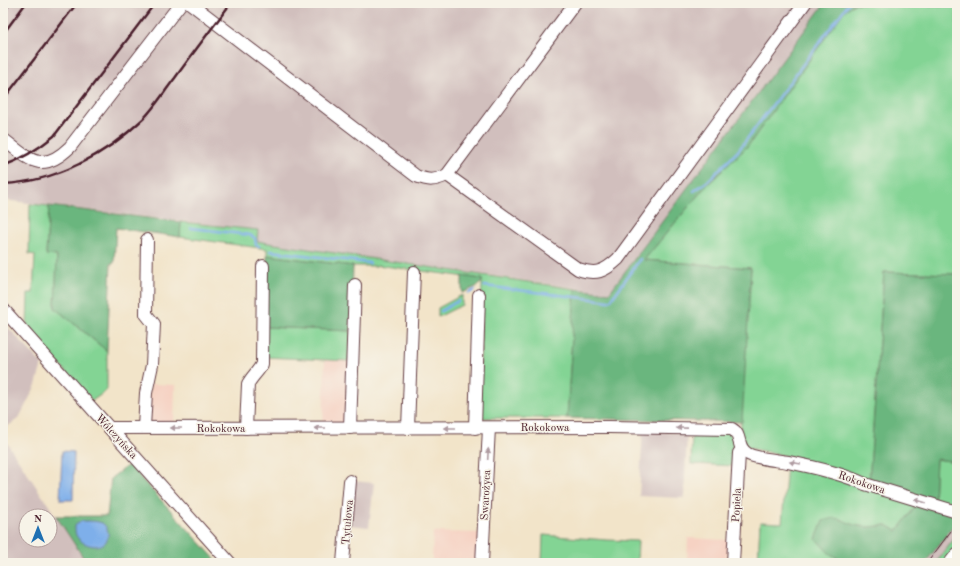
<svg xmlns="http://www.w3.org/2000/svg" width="960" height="566" font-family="'Old Standard TT',serif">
  <rect width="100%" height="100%" fill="#f7f3e8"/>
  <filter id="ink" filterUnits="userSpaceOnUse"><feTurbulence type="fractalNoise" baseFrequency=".025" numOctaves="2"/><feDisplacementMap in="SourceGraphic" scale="8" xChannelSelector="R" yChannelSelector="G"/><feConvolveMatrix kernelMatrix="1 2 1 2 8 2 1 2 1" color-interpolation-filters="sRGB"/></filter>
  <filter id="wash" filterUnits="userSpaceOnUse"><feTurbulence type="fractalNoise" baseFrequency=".012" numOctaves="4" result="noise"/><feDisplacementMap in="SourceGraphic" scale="16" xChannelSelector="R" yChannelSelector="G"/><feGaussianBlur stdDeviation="0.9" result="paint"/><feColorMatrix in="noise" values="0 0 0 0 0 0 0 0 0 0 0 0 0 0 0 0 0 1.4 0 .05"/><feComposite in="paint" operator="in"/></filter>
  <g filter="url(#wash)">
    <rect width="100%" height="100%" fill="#f2e4c9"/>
    <g fill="#f6d2c3">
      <polygon points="325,360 349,361 347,425 323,425"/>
      <polygon points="151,384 175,385 174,425 147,424"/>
      <polygon points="433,532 480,533 479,563 432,563"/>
      <polygon points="688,538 728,540 727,563 687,563"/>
    </g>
    <g fill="#d1bfbd" fill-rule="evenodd">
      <polygon points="3,3 825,3 609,293 268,243 257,241 258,230 3,200"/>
      <polygon points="3,322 42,364 36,385 19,418 3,430"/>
      <polygon points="643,430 687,434 684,498 639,496"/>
      <path d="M3,437L87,563H3ZM26,516H50V540H26Z"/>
      <polygon points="353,481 374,483 369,527 347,525"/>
      <polygon points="957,521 957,535 936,563 925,563"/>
    </g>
    <g fill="#83d494" stroke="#667a60">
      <polygon points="856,3 957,6 957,274 884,272 869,484 800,459 749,448 740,440 751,268 644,260 705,187 748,146 845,10"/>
      <polygon points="30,204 49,206 46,255 57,256 55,308 107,351 107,389 106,391 92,401 27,328 28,293 33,293 35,255 29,254"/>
      <polygon points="181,222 258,230 257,241 268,243 575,289 567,418 479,418 482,279 377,265 377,266 353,266 267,255 267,249 180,237"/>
      <polygon points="462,295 462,305 438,317 438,308"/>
      <polygon points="265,327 351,331 349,361 264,357"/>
      <polygon points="692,431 729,432 736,444 736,466 691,464"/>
      <polygon points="936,459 957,462 957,508 934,503"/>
      <polygon points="787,464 918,503 897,531 887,525 872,527 858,526 829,553 841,560 841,563 758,563 760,522 782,523"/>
      <polygon points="543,535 607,540 638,541 637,563 542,563"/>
      <polygon points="957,535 957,546 944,563 936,563"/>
    </g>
    <g fill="#6ab67e" stroke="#5a6a54">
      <polygon points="825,3 957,3 957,6 856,3 845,10 748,146 705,187 644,260 751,268 742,422 567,418 575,289 609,293"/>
      <polygon points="49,206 181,222 180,237 116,228 114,263 111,263 107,351 55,308 57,256 46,255"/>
      <polygon points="267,255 353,266 351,331 265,327"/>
      <polygon points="884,272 957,274 957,462 936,459 934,503 869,484"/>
      <polygon points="462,276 482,279 482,282 476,287 462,293"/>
      <polygon points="131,463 140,473 139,476 219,563 87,563 56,516 107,516 111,478"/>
      <path d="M918,503L957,515V521L925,563H841V560L829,553L816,539L823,521C843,514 842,523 859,526C868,528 878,526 887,525L897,531Z"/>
    </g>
    <g fill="#7eafea" stroke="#64678a">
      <polygon points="62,451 74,452 73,500 60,500"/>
      <path d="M86,521C91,521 97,521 102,523C109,527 111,540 103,544C95,549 80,544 76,535C75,532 75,529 75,526L78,522Z"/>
    </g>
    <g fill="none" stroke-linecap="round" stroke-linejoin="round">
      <g stroke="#7eafea" stroke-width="2.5">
        <polyline points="923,3 957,4"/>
        <polyline points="694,191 708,181 738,151 849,3"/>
        <polyline points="191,228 250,235 255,238 256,245 259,246"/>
        <polyline points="271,251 370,263"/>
        <polyline points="484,286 609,301 611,300 640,259"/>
        <polyline points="469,293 475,290"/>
        <polyline points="441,311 458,301"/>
      </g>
    </g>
  </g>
  <g filter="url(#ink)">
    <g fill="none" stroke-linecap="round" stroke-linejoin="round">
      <g stroke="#633d43" stroke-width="14">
        <g id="minor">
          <path d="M190,3L416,176C429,181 434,181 447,175L575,3"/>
          <path d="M3,139C29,159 41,175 70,147L181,3"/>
          <path d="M447,175L578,269C596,275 604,272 618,259L805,3"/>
          <polyline points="3,309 230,563"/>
          <polyline points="144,427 146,393 152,365 154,324 146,314 147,240"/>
          <path d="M110,428L609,427L732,429C742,434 736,448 748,454C758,459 777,460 788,462C814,467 841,473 865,484L957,512"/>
          <path d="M246,428L248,384C252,376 258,372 262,364L263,266"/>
          <polyline points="350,428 355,285"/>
          <polyline points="408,428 414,272"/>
          <polyline points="475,428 479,295"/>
          <polyline points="343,563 350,481"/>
          <polyline points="482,563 489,428"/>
          <polyline points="733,563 739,453 742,449"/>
          <polyline points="950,563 957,554"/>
        </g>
      </g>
      <use href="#minor" stroke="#fff" stroke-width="12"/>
      <polyline stroke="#4a1f2b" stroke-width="1" points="927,563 957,523"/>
      <g stroke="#4a1f2b" stroke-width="2.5">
        <polyline points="3,13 10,3"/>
        <polyline points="3,34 26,3"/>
        <polyline points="3,100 77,3"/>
        <path d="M3,166C23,159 38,149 54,136L155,3"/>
        <path d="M3,184C56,182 105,155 143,119C155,107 164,92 175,78C193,53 212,28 231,3"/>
      </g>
    </g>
    <defs><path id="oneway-solid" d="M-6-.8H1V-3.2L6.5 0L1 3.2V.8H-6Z"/></defs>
    <g fill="#ae9aa0">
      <use href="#oneway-solid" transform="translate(176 428) rotate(-180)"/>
      <use href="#oneway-solid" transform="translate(320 428) rotate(180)"/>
      <use href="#oneway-solid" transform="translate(450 428) rotate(180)"/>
      <use href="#oneway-solid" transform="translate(682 428) rotate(-179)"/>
      <use href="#oneway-solid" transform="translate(488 454) rotate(-87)"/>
      <use href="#oneway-solid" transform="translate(795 463) rotate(-170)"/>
      <use href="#oneway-solid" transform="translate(920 501) rotate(-164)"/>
    </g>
  </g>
  <g text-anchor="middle" stroke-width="3" stroke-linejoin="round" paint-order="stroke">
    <g font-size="11" fill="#4a1f2b" stroke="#f7f3e8">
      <text x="545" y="431">Rokokowa</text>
      <text x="221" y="432">Rokokowa</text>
      <text transform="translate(117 436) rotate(48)" y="4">Wólczyńska</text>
      <text transform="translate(862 482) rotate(19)" y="4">Rokokowa</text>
      <text transform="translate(485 495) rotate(-87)" y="4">Swarożyca</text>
      <text transform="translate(736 505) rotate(-87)" y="4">Popiela</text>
      <text transform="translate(347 522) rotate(-85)" y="4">Tytułowa</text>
    </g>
  </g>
  <rect width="960" height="566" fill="none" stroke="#f7f3e8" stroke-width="16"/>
  <g transform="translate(38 528)"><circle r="19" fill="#f7f3e8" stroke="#b29e9c"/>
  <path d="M0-3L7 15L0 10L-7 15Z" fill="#1f6fb2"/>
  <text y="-6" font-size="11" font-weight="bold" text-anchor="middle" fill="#4a1f2b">N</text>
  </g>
</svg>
